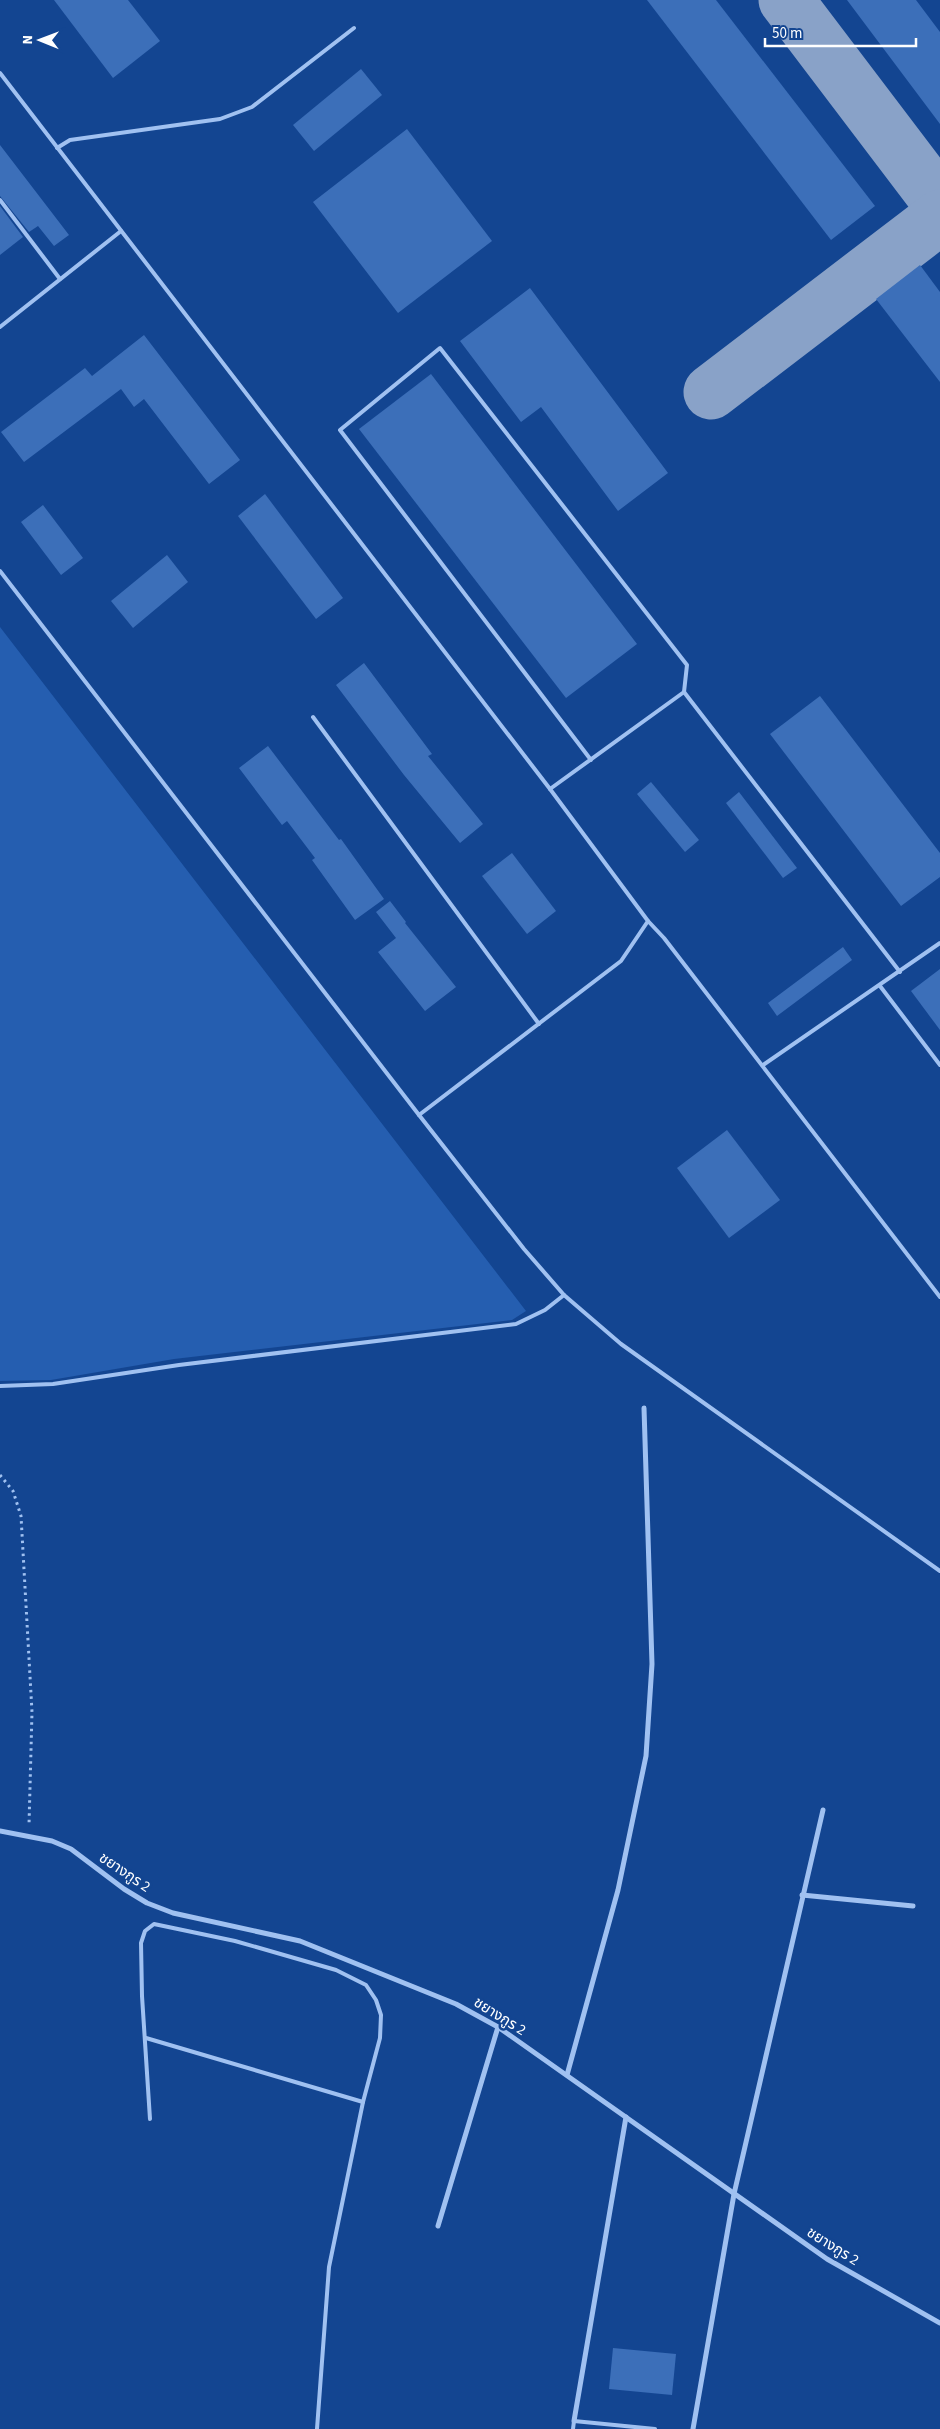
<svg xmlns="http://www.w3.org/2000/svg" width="940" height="2429" font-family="'Source Sans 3','Noto Sans Thai',sans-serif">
  <rect width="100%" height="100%" fill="#134591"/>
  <polygon fill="#255eb0" points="0,627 526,1311 512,1320 174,1359 51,1380 0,1381"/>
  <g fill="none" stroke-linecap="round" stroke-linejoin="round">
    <g stroke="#89a2c8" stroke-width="55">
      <polyline points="786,0 940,203"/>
      <polyline points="711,392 940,217"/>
    </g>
  </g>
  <g fill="#3c6fb9">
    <polygon points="54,0 128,0 160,41 113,78"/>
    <polygon points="647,0 716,0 875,206 831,240"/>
    <polygon points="847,0 916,0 940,32 940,124"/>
    <polygon points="361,69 382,95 314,151 293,125"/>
    <polygon points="407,129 492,241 398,313 313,202"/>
    <polygon points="0,145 69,235 54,246 38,226 29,232 0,196"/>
    <polygon points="0,206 23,237 0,255"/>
    <polygon points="920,265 940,292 940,382 876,299"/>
    <polygon points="530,288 668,473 618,511 541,407 521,422 460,341"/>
    <polygon points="144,335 240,460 209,484 144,399 134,407 121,389 24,462 1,432 85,368 92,376"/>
    <polygon points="431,374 637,644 566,698 359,429"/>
    <polygon points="265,494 343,598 316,619 238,516"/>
    <polygon points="43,505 83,558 61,575 21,522"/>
    <polygon points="167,555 188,582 133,628 111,601"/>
    <polygon points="364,663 432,754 428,756 483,824 460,843 404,775 336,685"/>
    <polygon points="820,696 940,853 940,877 901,906 770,734"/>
    <polygon points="268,746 339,840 341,839 384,899 355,920 312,860 315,858 287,821 282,825 239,768"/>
    <polygon points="651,782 699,840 685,852 637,794"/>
    <polygon points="739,792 797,868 783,878 726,803"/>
    <polygon points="512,853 556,911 527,934 482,876"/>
    <polygon points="390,901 406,922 405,923 456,987 425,1011 378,952 396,938 376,912"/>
    <polygon points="843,947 852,960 777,1016 768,1003"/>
    <polygon points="940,969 940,1030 911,991"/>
    <polygon points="727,1130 780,1200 729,1238 677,1168"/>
    <polygon points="613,2348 676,2354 672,2395 609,2389"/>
  </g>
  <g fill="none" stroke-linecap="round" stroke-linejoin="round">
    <polyline stroke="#a0c1f1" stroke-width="3" stroke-dasharray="2.5 4" stroke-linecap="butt" points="0,1475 13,1491 21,1516 32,1712 29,1825"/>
    <g stroke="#a0c1f1" stroke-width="4">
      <polyline points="0,73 550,789 648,921 621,961 419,1115"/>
      <polyline points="57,148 70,140 220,119 252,107 354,28"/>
      <polyline points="0,200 60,279"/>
      <polyline points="0,327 121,231"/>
      <polyline points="0,571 419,1115 524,1249 564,1295 621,1344 940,1571"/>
      <polyline points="684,692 900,972"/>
      <polyline points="313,717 539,1024"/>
      <polyline points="550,789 684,692 687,665 440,348 340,430 591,760"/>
      <polyline points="648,921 664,938 940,1297"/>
      <polyline points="880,986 940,1065"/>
      <polyline points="763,1065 940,943"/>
      <polyline points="0,1386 53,1384 179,1365 516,1324 545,1310 564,1295"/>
      <polyline points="146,2038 363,2102 329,2267 317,2429"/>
      <polyline points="150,2119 142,1996 141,1943 145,1931 154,1924 235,1941 336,1970 366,1985 376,2000 381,2015 380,2038 363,2102"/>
      <polyline points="573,2429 574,2421 655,2429"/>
    </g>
    <g stroke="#a0c1f1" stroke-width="5">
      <polyline points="0,1831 52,1841 71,1849 124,1889 147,1903 173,1913 300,1941 456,2004 498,2027 827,2259 940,2323"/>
      <polyline points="802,1895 913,1906"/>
      <polyline points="567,2075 618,1890 646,1756 652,1664 644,1408"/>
      <polyline points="438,2226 498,2027"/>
      <polyline points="574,2421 626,2117"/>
      <polyline points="693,2429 734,2194 823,1810"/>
    </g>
  </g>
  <g text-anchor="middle" stroke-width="5" stroke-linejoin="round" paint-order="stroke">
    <g font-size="15" fill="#fff" stroke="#134591">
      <text transform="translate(125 1872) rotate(34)" y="5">ชยางกูร 2</text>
      <text transform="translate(500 2016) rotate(32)" y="5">ชยางกูร 2</text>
      <text transform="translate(833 2246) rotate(32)" y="5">ชยางกูร 2</text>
    </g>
  </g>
  <g transform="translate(40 40) rotate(271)" stroke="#134591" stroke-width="4" paint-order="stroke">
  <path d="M0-4L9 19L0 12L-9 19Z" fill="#ffffff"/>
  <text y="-8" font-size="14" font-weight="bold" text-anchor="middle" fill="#ffffff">N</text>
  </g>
  <path d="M765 38v8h151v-8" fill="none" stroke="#ffffff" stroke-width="2.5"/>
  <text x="772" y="38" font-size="15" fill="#ffffff" stroke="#134591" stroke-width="4" paint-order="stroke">50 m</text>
</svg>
